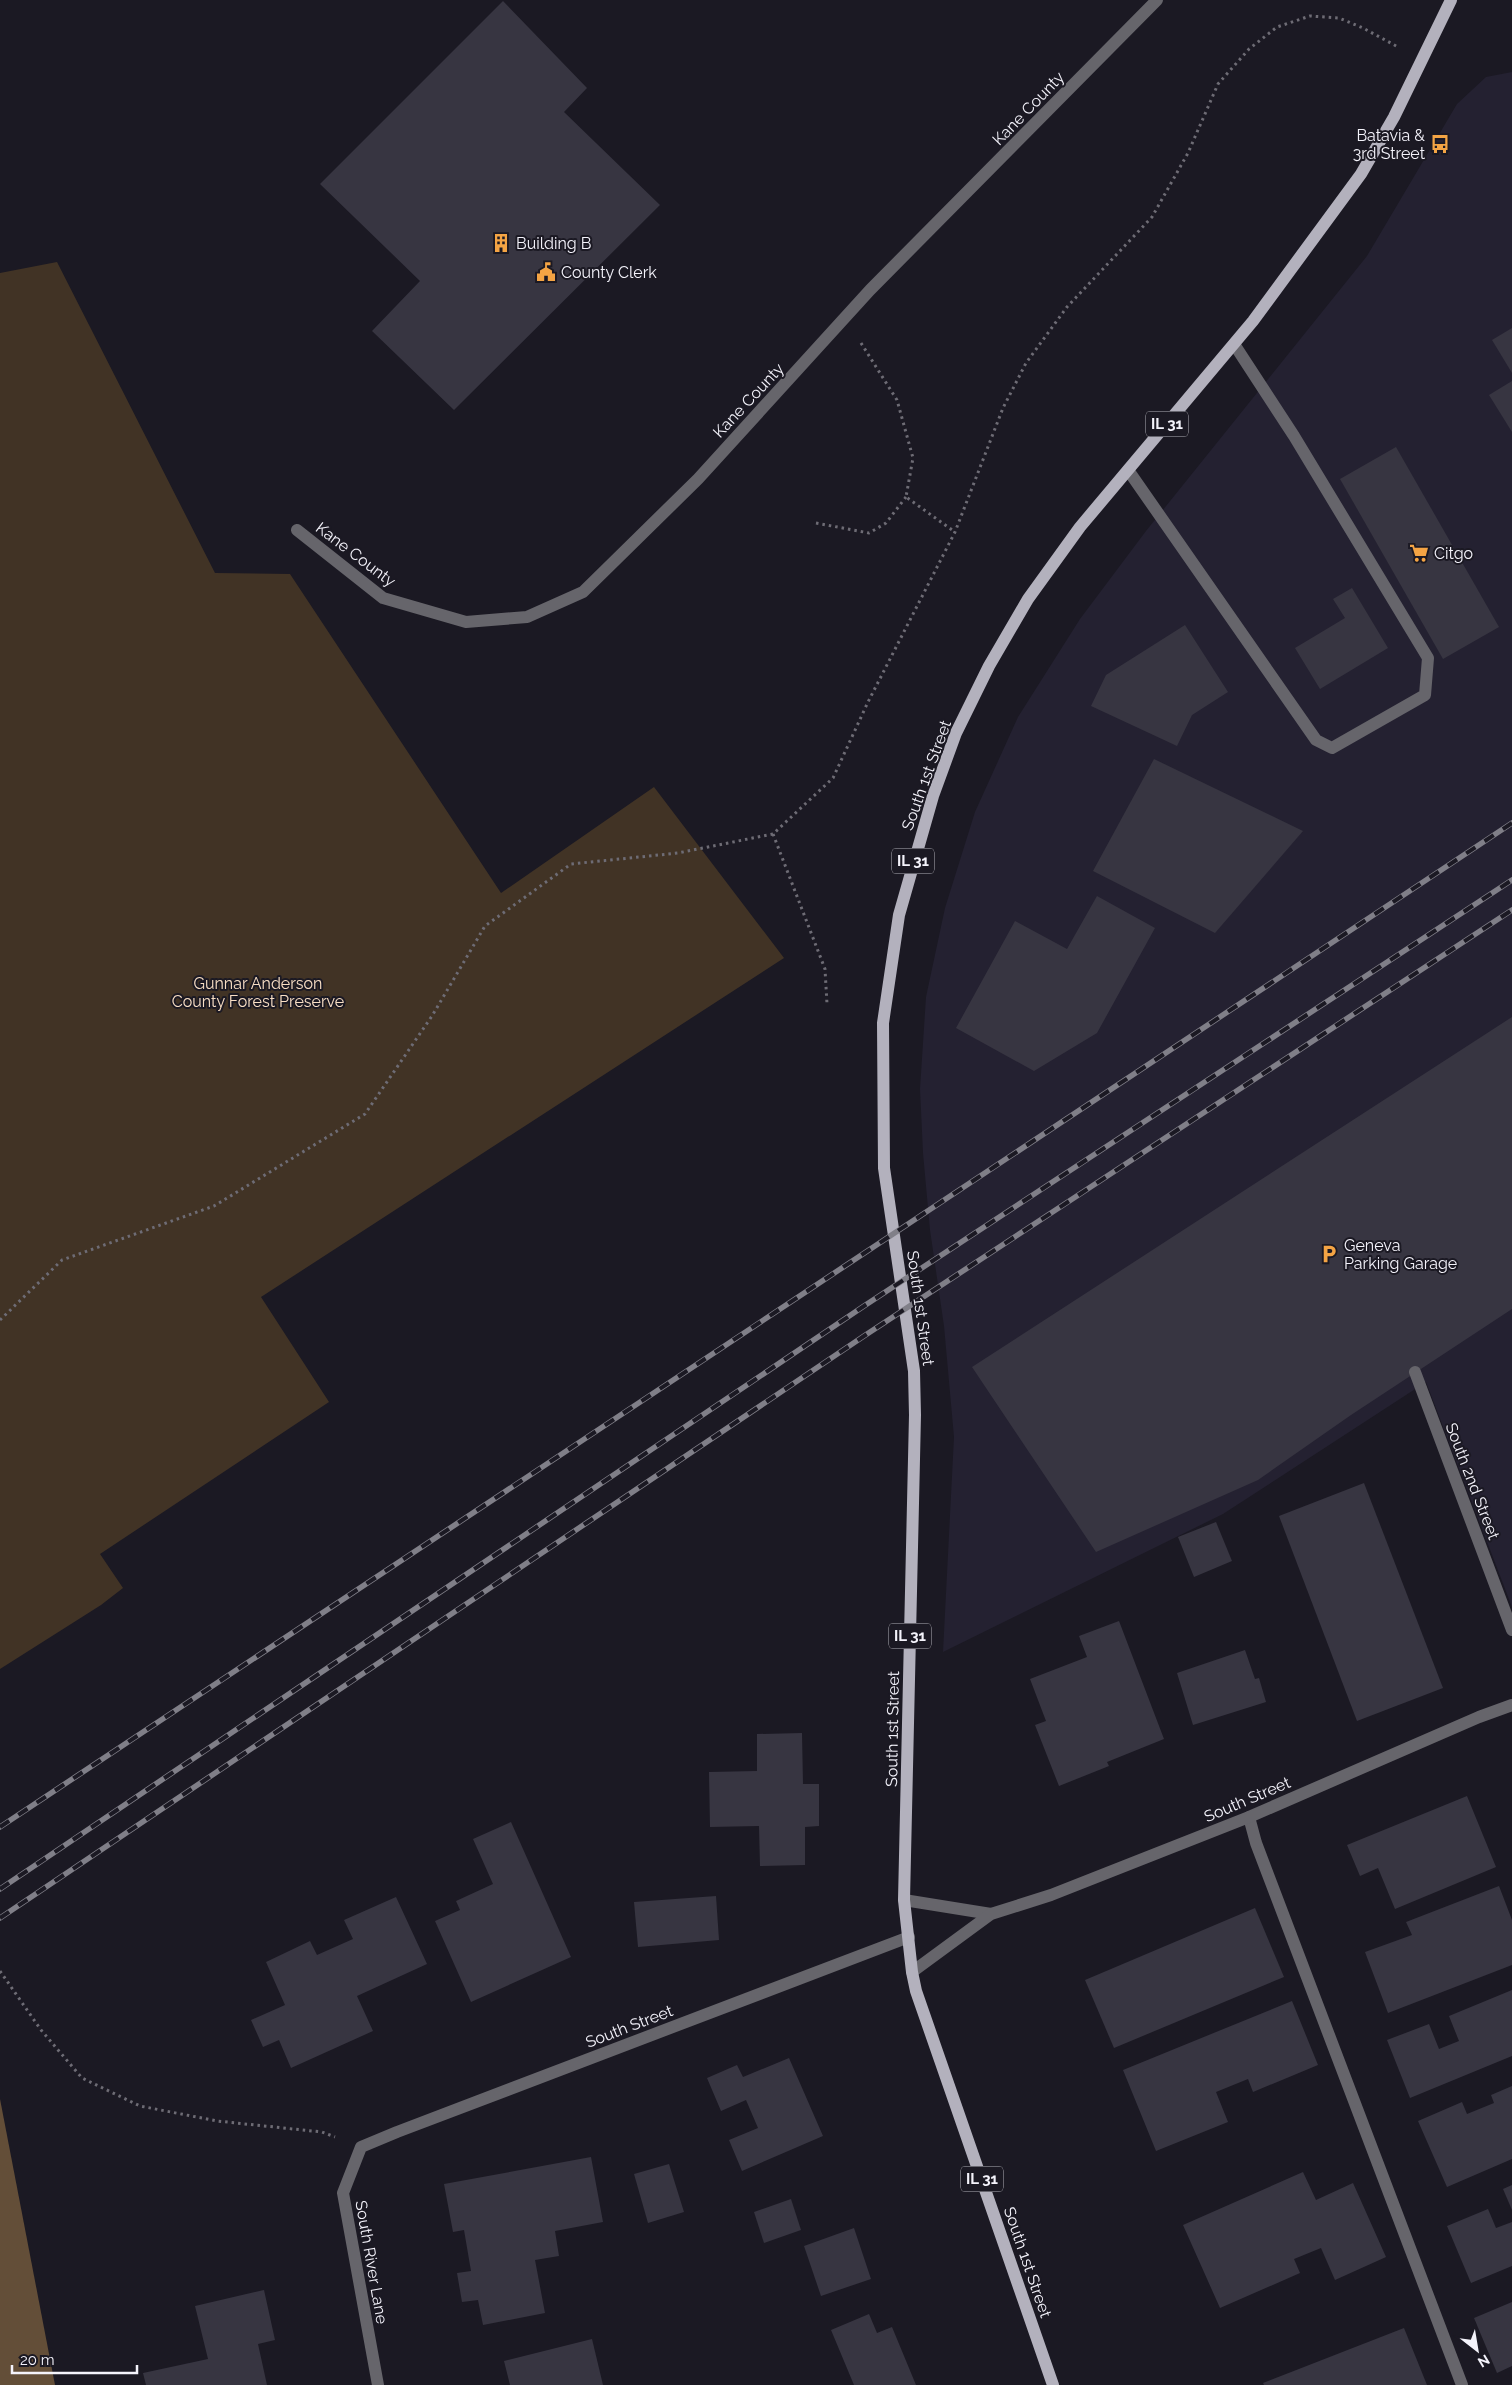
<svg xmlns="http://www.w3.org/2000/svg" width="1512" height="2385" font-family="Raleway,sans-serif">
  <rect width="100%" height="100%" fill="#1b1923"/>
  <polygon fill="#242131" points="1512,72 1512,1607 1426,1382 1223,1514 943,1652 954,1437 944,1326 930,1230 923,1153 920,1089 926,997 945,908 975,812 1018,717 1080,619 1146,531 1367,256 1457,104 1486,77"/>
  <polygon fill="#413325" points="57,262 215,573 290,574 501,893 654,787 784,958 261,1297 329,1402 100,1554 123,1588 101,1605 0,1669 0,273"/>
  <polygon fill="#634e38" points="0,2099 55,2385 0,2385"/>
  <g fill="#373541">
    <polygon points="503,1 587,88 564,112 660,205 454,410 372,331 420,281 320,184"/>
    <polygon points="1512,328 1512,373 1492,340"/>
    <polygon points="1512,381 1512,432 1489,395"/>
    <polygon points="1396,447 1499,627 1443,659 1340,479"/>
    <polygon points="1352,588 1388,648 1320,689 1295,648 1345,618 1333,599"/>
    <polygon points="1185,625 1228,692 1192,715 1177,746 1091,706 1106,675"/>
    <polygon points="1154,759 1303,831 1215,933 1093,871"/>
    <polygon points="1097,896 1155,928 1097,1033 1034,1071 956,1028 1015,921 1067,949"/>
    <polygon points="1512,1017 1512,1309 1351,1415 1258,1480 1096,1552 972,1367"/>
    <polygon points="1364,1483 1443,1688 1357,1721 1279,1516"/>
    <polygon points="1216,1522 1232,1561 1194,1577 1178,1537"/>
    <polygon points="1119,1621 1164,1739 1107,1762 1109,1766 1059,1786 1035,1725 1046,1721 1030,1679 1087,1657 1079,1636"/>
    <polygon points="1245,1650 1255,1679 1259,1678 1266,1702 1193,1725 1177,1673"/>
    <polygon points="802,1733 803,1784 819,1784 819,1826 805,1827 805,1865 760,1866 759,1826 710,1827 709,1772 757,1771 757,1734"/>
    <polygon points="1467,1796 1496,1867 1395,1909 1378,1868 1360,1876 1347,1845"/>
    <polygon points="511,1822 571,1957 471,2002 435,1921 460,1910 456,1901 493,1884 473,1839"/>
    <polygon points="1499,1886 1512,1920 1512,1965 1388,2013 1365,1952 1412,1935 1406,1922"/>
    <polygon points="716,1896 719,1940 638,1947 634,1902"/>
    <polygon points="396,1897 427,1964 357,1996 373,2031 291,2068 279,2040 263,2047 251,2020 285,2005 266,1962 310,1941 317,1955 353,1939 344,1920"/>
    <polygon points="1255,1908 1284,1977 1114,2048 1085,1980"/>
    <polygon points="1512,1990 1512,2056 1410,2098 1387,2040 1429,2024 1439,2049 1459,2041 1449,2016"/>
    <polygon points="1292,2001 1318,2065 1253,2092 1248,2079 1216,2092 1228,2122 1156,2151 1123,2070"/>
    <polygon points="789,2058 823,2136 742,2171 729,2140 758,2128 746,2100 721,2111 707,2078 737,2065 743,2077"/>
    <polygon points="1512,2086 1512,2159 1447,2187 1418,2121 1462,2102 1467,2114 1494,2103 1491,2095"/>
    <polygon points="591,2157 603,2222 555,2231 559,2256 535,2260 545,2313 483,2325 478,2300 462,2302 457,2273 471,2271 464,2230 453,2232 444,2184"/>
    <polygon points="669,2164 684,2212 648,2223 634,2174"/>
    <polygon points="1303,2172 1316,2200 1353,2183 1386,2257 1335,2280 1321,2248 1294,2259 1300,2273 1220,2308 1183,2225"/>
    <polygon points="1512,2185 1512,2210 1503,2189"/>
    <polygon points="791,2199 801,2230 764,2243 754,2212"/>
    <polygon points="1488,2209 1496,2228 1512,2222 1512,2266 1471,2283 1447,2226"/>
    <polygon points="854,2228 871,2279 821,2296 804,2246"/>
    <polygon points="264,2290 275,2340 258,2344 267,2385 146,2385 143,2373 208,2359 195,2306"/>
    <polygon points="1512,2302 1512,2366 1497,2373 1474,2318"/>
    <polygon points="869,2314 877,2333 892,2327 916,2385 854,2385 831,2330"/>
    <polygon points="1404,2328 1427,2385 1264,2385 1263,2383"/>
    <polygon points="592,2339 603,2385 510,2385 504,2361"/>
  </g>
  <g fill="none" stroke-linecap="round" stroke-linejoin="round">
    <g stroke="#6e6c75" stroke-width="3" stroke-dasharray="2.5 4" stroke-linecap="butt">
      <polyline points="861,343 897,400 913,458 906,497 955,532"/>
      <polyline points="816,523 869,533 886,523 906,497"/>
      <polyline points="773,834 825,969 827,1004"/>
      <polyline points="0,1320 62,1260 214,1206 365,1114 432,1016 485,926 571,864 678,853 773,834 833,778 868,702 955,532 1003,408 1026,363 1067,307 1152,217 1188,153 1218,84 1249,49 1277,27 1310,16 1339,18 1363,28 1398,47"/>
      <polyline points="0,1971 41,2030 82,2078 140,2106 217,2121 322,2132 335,2137"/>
    </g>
    <g stroke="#66656b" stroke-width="12">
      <polyline points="1128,470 1316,740 1332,748 1425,695 1428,658 1294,436 1234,344"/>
      <polyline points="297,530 383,598 466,622 527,617 583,592 698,479 870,290 1157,0"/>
      <polyline points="1249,1817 1256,1843 1462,2385"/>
    </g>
    <g stroke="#66656b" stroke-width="12">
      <polyline points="1415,1372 1512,1630"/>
      <polyline points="904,1900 991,1914"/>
      <polyline points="912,1972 991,1914 1051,1895 1249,1817 1479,1717 1512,1705"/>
      <polyline points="378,2385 343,2193 361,2147 397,2132 909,1937"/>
    </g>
    <polyline stroke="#b3b1bd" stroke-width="12" points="1053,2385 916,1991 912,1972 904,1900 915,1415 914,1371 884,1168 883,1023 899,915 933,796 956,733 989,666 1028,599 1080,527 1253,321 1361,174 1394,117 1451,0"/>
    <g stroke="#807f88" stroke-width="5.5">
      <g id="rail">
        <polyline points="0,1827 1512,823"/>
        <polyline points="0,1889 864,1306 1512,880"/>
        <polyline points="0,1918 864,1336 1512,910"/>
      </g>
    </g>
    <use href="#rail" stroke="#1b1923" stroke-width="4" stroke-dasharray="11" stroke-linecap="butt"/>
  </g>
  <defs>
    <g id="bus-bare" transform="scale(1.5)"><path d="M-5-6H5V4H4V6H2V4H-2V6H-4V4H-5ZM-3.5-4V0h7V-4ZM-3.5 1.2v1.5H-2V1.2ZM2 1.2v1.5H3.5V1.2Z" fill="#f4a444" stroke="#1b1923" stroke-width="2.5" paint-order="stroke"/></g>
    <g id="building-bare" transform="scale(1.5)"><path d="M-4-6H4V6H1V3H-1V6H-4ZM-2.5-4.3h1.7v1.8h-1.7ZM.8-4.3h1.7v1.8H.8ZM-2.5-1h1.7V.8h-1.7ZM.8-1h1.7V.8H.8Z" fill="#f4a444" stroke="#1b1923" stroke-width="2.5" paint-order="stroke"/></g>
    <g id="civic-bare" transform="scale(1.5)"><path d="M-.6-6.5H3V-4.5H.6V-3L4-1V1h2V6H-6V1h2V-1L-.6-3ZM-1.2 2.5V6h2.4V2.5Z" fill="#f4a444" stroke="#1b1923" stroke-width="2.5" paint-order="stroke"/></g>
    <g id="supermarket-bare" transform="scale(1.5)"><path d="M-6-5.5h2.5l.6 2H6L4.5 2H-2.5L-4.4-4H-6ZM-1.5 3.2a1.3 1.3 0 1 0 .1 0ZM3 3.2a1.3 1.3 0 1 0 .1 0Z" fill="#f4a444" stroke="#1b1923" stroke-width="2.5" paint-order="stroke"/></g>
    <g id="parking-bare" transform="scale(1.5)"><path d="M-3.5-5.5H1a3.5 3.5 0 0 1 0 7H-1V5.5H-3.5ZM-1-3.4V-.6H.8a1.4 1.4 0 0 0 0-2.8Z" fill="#f4a444" stroke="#1b1923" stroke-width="2.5" paint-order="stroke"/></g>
  </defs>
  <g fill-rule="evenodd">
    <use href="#bus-bare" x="1440" y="144"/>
    <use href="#building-bare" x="501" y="243"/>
    <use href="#civic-bare" x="546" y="272"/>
    <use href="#supermarket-bare" x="1419" y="553"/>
    <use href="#parking-bare" x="1329" y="1254"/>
  </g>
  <g text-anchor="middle" stroke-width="4" stroke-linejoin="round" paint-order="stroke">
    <g fill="#1b1923" stroke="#b3b2ba" stroke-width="1">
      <rect x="1146" y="411.5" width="42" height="25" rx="4"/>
      <rect x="892" y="848.5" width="42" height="25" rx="4"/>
      <rect x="889" y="1623.5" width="42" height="25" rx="4"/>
      <rect x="961" y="2166.5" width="42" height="25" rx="4"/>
    </g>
    <g font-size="15" font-weight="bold" fill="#f4f3fb">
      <text x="1167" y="429">IL 31</text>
      <text x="913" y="866">IL 31</text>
      <text x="910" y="1641">IL 31</text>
      <text x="982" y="2184">IL 31</text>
    </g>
    <g font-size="16" fill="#f4f3fb" stroke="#1b1923">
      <text transform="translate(1028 108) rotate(-46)" y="6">Kane County</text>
      <text transform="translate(748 400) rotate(-47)" y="6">Kane County</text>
      <text transform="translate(356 554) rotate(37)" y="6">Kane County</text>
      <text transform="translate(926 775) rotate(-70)" y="6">South 1st Street</text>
      <text transform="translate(921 1308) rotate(82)" y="6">South 1st Street</text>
      <text transform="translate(1473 1481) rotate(69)" y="6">South 2nd Street</text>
      <text transform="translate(892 1729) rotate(-89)" y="6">South 1st Street</text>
      <text transform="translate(1247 1799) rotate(-23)" y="6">South Street</text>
      <text transform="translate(629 2026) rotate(-21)" y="6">South Street</text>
      <text transform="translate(372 2262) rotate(80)" y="6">South River Lane</text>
      <text transform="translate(1028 2262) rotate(71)" y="6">South 1st Street</text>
    </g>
    <g font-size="16" fill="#f4f3fb" stroke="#1b1923" text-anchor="start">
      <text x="1425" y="141" text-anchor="end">Batavia &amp;<tspan x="1425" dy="18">3rd Street</tspan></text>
      <text x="516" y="249">Building B</text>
      <text x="561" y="278">County Clerk</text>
      <text x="1434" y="559">Citgo</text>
      <text x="1344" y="1251">Geneva<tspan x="1344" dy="18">Parking Garage</tspan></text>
    </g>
    <g font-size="16" fill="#f9dfc5" stroke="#1b1923">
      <text x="258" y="989">Gunnar Anderson<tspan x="258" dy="18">County Forest Preserve</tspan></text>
    </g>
  </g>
  <g transform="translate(1477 2350) rotate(149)" stroke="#1b1923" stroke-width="4" paint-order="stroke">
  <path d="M0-4L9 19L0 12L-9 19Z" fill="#f4f3fb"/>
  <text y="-8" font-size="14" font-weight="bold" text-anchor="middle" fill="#f4f3fb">N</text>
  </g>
  <path d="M12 2365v8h125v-8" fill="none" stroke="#f4f3fb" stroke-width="2.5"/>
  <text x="20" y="2365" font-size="15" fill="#f4f3fb" stroke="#1b1923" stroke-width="4" paint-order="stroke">20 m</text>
</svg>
